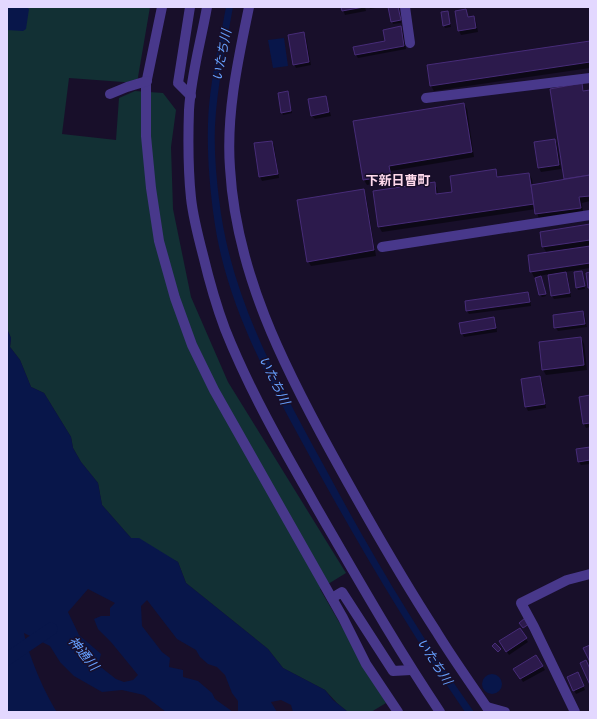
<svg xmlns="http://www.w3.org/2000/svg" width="597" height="719" font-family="'Exo 2','Noto Sans JP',sans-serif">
  <rect width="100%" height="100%" fill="#180f2a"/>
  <polygon fill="#123034" points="7,7 150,7 137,83 69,78 62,134 116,140 119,98 135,91 163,93 176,110 171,147 173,209 191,297 228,382 346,573 320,589 386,703 371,712 348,712 337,703 325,690 283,668 268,649 186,583 178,562 131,538 102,505 98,483 81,462 73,448 71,437 44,393 31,387 20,360 10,347 11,338 7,329"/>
  <g fill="#08164a" fill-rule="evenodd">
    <polygon points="7,7 26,7 29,9 26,29 23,31 7,30"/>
    <path d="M226,7H233C226,46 217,86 215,126C214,150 216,175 219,199C230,296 277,380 323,464C369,550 418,633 474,712H465C410,632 361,549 314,464C272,387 226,307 214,218C209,182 206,142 209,106C212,73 220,40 226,7Z"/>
    <polygon points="284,38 288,66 273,68 268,40"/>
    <path d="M7,329L11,338L10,347L20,360L31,387L44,393L71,437L73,448L81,462L98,483L102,505L131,538H139L178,562L186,583L268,649L283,668L325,690L333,700L348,712H293L291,705L281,700L271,702L277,712H238V701L232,693L225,675L217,667L208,664L200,657L196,650L177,639L147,600L141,606L142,626L162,652L170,658L169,667L183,670V677L198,681L212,693L215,699L233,712H166L144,695L122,690L102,692L74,676L60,662L50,646L24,633C28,654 45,694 57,712H7ZM88,589L115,603L110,608V616H101L94,619L98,629L111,642L138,675L133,680L124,682L116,679L98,665L101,654L79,635L68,612Z"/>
    <circle cx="492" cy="684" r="10"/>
  </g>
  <g fill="#0007">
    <polygon points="342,7 365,7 366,11 345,15"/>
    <polygon points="369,7 381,7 370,9"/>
    <polygon points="389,7 398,7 401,23 393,24"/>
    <polygon points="466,10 469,18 474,17 476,21 478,32 461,35 459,31 456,12"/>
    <polygon points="448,14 451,27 445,28 444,25"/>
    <polygon points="400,28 403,31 406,49 358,58 356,55 386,42"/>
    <polygon points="303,33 306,37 311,65 296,68 294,64"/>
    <polygon points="590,42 590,68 434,91 431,86 428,66"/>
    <polygon points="581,85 585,92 590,92 590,201 582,203 583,213 539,219 536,209 382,232 379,227 434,183 437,188 438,195 453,193 496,170 499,178 529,174 532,179 533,186 565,180 551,89"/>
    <polygon points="287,92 292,113 283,115 282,112"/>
    <polygon points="325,97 327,101 331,116 315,119 312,116"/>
    <polygon points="464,104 467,109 474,157 391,171 393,181 367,185 364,180 354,122"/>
    <polygon points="555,140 557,144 561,169 541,172 539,168 535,143"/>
    <polygon points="272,142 274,145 279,178 262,181 260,177 255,144"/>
    <polygon points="363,190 366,196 376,256 311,266 308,261"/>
    <polygon points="590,225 590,268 565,272 568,277 571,297 554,299 552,296 549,274 534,277 531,271 547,253 543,247 541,233"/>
    <polygon points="582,272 585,289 578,290 577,287"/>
    <polygon points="541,277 546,296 542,297 540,295"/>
    <polygon points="528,294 530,297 531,306 469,314 467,311"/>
    <polygon points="583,312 585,316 587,327 558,331 555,327"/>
    <polygon points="493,319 496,322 497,332 464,337 462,333"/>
    <polygon points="581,338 584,344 587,370 546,375 543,370"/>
    <polygon points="540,377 542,381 546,408 528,411 526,407 522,380"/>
    <polygon points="590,396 590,427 586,428 584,424 580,398"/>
    <polygon points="590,448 590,464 581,465 578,461"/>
    <polygon points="520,630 528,642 509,655 502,645"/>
    <polygon points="536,657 545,670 523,682 515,669"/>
    <polygon points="579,677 585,690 576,694 574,690"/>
  </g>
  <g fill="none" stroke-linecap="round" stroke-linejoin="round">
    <polyline stroke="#08164a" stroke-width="13" points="7,659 51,629"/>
  </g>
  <g fill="#2c1a4c" stroke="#472c78">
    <polygon points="341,7 364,7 342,11"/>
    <polygon points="388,7 398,7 401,20 391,22"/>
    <polygon points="466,9 468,17 474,16 476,28 458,31 455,11"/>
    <polygon points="448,11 450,24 443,26 441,12"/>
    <polygon points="401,26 404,46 355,55 353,47 385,41 383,30"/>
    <polygon points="304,32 309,62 293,65 288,35"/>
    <polygon points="590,41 590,62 430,86 427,65"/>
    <polygon points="582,83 583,91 590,90 590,175 564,179 550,89"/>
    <polygon points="288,91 291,111 281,113 278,93"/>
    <polygon points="326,96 329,112 311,116 308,99"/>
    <polygon points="464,103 472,152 389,166 391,176 363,180 353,121"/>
    <polygon points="555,139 559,165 538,168 534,142"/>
    <polygon points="272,141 278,174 259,177 254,143"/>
    <polygon points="496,169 497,177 529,173 534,204 378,227 373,191 435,182 436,194 452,192 450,176"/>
    <polygon points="590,175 590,196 579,197 581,208 535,214 531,185"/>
    <polygon points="364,189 374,250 307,262 297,200"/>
    <polygon points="590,224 590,240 542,247 540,232"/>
    <polygon points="590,246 590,263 530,272 528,255"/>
    <polygon points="582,271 585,286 576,288 574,272"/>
    <polygon points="566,272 570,293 551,296 548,275"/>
    <polygon points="590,272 590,288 588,288 586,273"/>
    <polygon points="541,276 546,294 539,295 535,278"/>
    <polygon points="528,292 530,302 466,311 465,301"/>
    <polygon points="583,311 585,324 554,328 553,315"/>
    <polygon points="494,317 496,328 461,334 459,323"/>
    <polygon points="581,337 584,365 542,370 539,342"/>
    <polygon points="540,376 545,404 525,407 521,379"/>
    <polygon points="590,395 590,423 583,424 579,397"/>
    <polygon points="590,447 590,460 578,462 576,449"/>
    <polygon points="525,618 529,624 523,628 519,623"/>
    <polygon points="520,628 527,638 506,652 499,641"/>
    <polygon points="495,643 501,649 498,652 492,646"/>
    <polygon points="590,645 590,662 583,648"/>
    <polygon points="536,655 543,666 520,679 513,669"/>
    <polygon points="586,660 590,669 590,685 580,663"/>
    <polygon points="578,672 584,686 573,691 567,677"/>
  </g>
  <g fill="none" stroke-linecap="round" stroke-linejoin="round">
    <g stroke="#48388b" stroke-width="10">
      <polyline points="162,7 146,84 146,136 151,188 159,241 175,298 192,345 214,390 343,618 366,664 398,712"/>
      <polyline points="190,7 178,83 191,96"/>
      <path d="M207,7C201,41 191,75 189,110C188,139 188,169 191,198C193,217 198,236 203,255C209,280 216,305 225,329C252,397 290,461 326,524C363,588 399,651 440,712"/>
      <path d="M249,7C238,60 226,114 230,168C236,272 283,365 332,454C365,514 399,574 436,631C453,659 472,685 490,712"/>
      <polyline points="405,7 410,43"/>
      <polyline points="110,94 127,87 147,81"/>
      <polyline points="426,98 590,78"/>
      <polyline points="382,247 590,215"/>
      <polyline points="332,598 342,592 393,671 411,670"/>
      <polyline points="487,707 505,712"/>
      <polyline points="575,712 534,627 521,603 567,580 590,574"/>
    </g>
  </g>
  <g text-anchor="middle" stroke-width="3" stroke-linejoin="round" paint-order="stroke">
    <g font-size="13" font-style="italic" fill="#66a0ff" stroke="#180f2a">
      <text transform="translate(221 55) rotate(-79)" y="5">いたち川</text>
      <text transform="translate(275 380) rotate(64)" y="5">いたち川</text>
      <text transform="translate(84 653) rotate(51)" y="5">神通川</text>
      <text transform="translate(435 661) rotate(57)" y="5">いたち川</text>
    </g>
    <g font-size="13" font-weight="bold" fill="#ffdaec" stroke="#180f2a">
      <text x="398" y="185">下新日曹町</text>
    </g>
  </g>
  <rect width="597" height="719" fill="none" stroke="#e3d8ff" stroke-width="16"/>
</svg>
